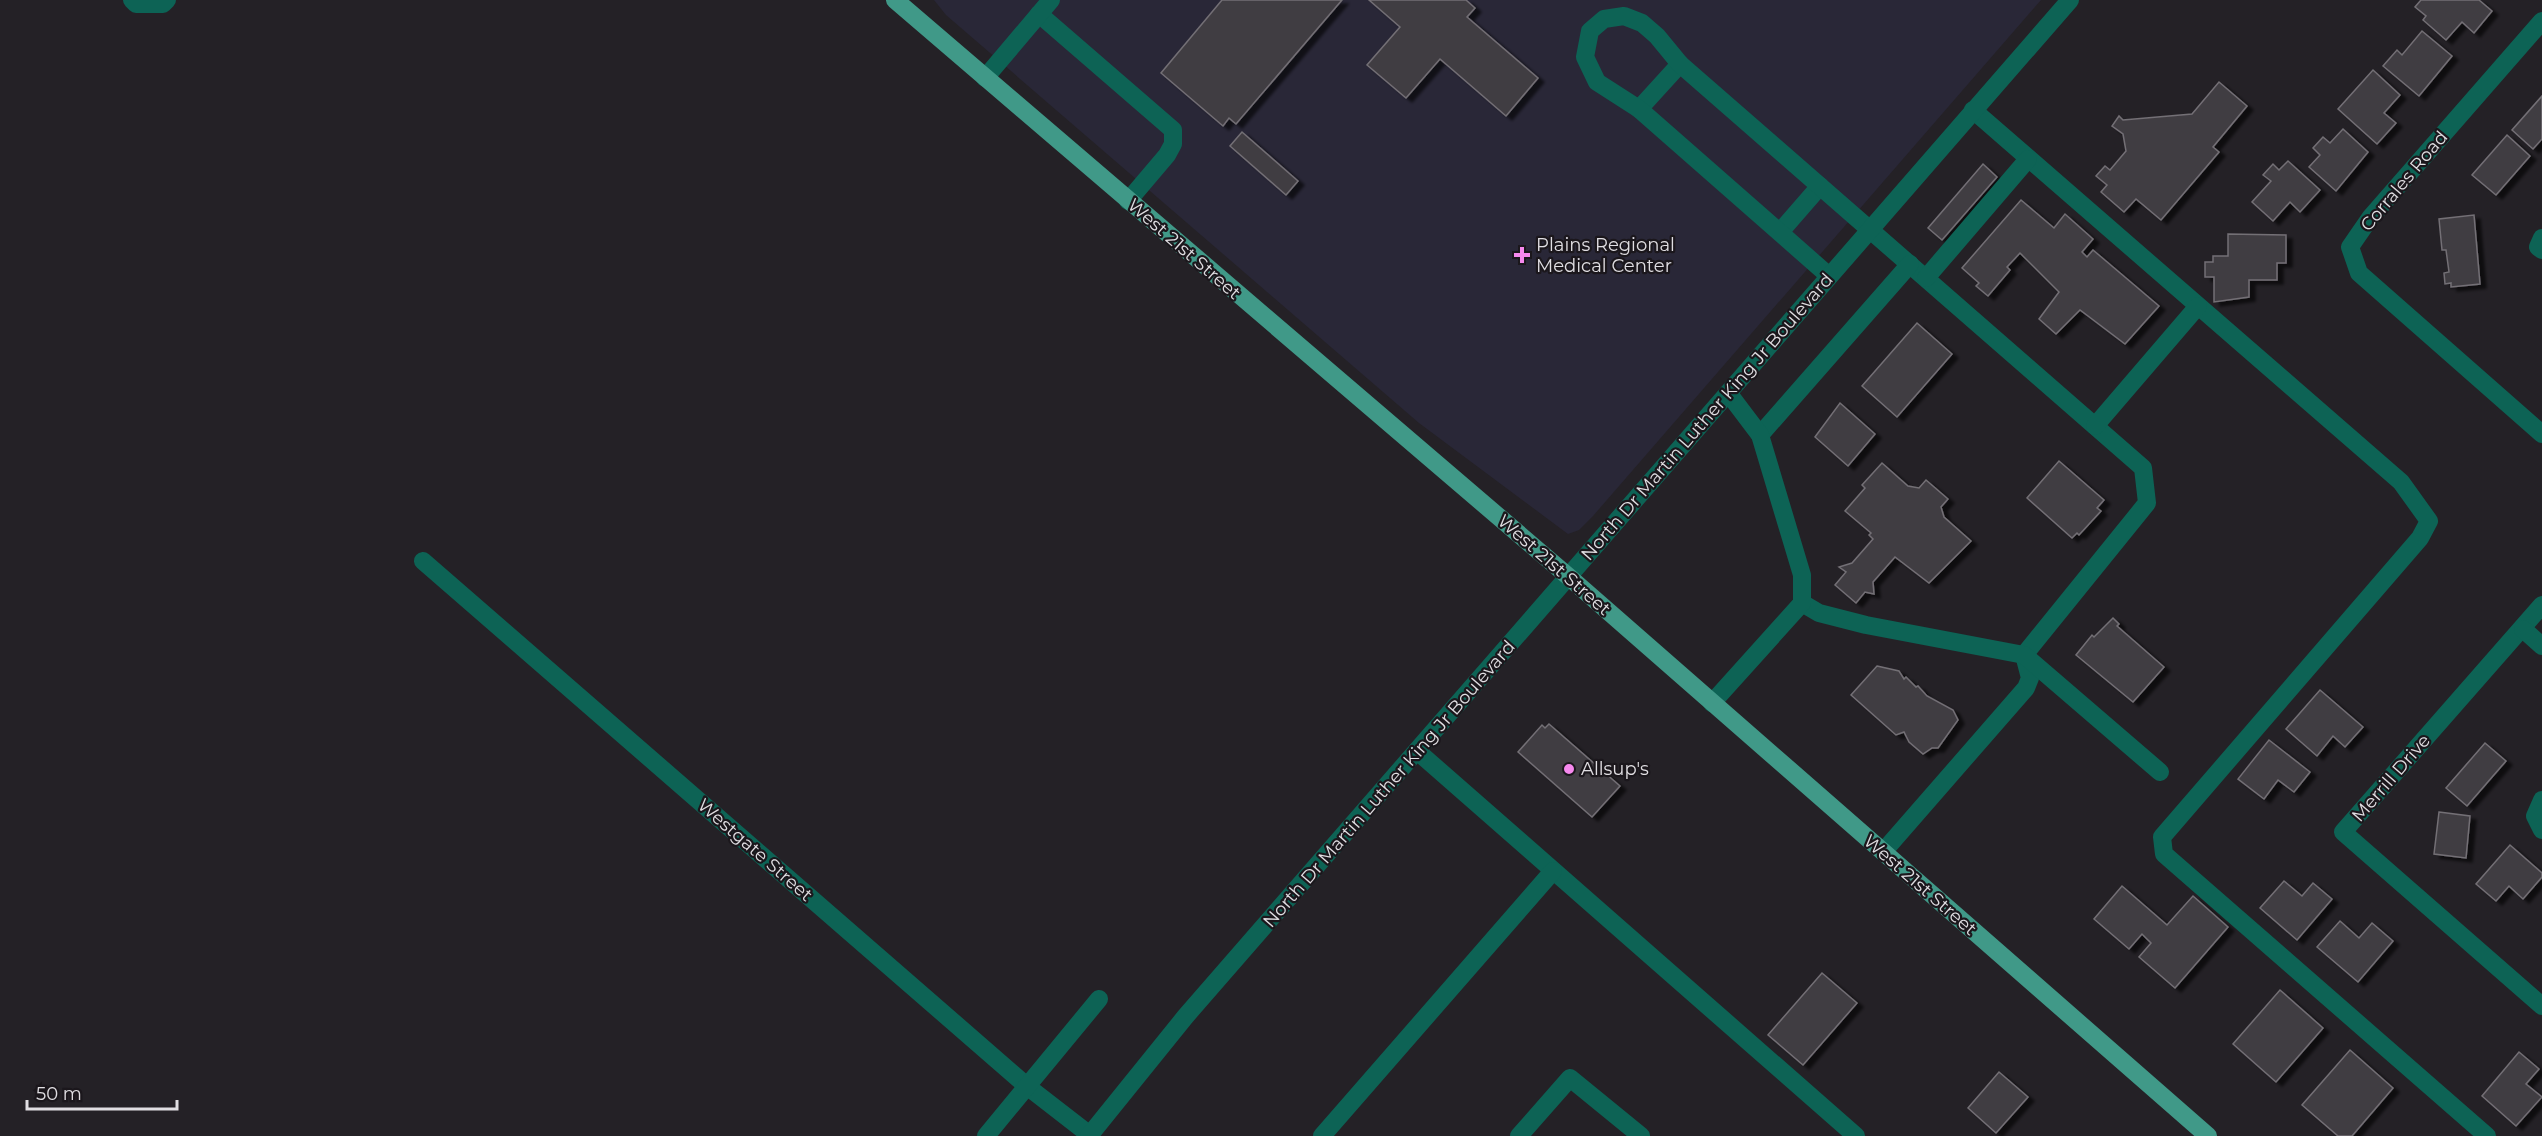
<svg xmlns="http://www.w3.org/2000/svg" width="2542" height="1136" font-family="Montserrat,sans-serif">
  <defs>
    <filter id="shadow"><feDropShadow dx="6" dy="4" stdDeviation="1.5" flood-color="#0009"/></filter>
  </defs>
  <rect width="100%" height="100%" fill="#242126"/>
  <polygon fill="#292737" points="934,0 2041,0 1593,516 1579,530 1568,534 1419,423 946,15"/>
  <g fill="#413d43" stroke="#736f75" stroke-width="1.5" filter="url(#shadow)">
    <polygon points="1342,0 1236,124 1229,118 1223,126 1161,73 1222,0"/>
    <polygon points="1369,0 1466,0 1475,8 1467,17 1538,78 1506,116 1440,59 1406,98 1367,65 1400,27"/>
    <polygon points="2421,0 2479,0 2492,11 2474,33 2462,22 2446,40 2423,20 2426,16 2415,7"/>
    <polygon points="2422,31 2452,56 2419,96 2383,66 2397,50 2402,55"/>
    <polygon points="2373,70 2400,95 2384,113 2396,123 2377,144 2338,109"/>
    <polygon points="2219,82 2247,106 2213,147 2219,152 2161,220 2136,199 2124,212 2101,192 2107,185 2096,176 2105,166 2110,170 2126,151 2123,134 2112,126 2119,116 2123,120 2192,114"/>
    <polygon points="2542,96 2542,139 2533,149 2512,130"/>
    <polygon points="2343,129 2368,152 2336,191 2309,167 2320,155 2313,148 2323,137 2330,143"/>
    <polygon points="1242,132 1298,181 1286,195 1230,146"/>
    <polygon points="2507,135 2530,156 2496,195 2472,175"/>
    <polygon points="2288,161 2320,190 2300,212 2290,202 2273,221 2252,202 2271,181 2263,175 2273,164 2279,170"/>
    <polygon points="1983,164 1997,177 1942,240 1928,228"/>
    <polygon points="2021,200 2054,228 2065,214 2093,239 2082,252 2087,257 2093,250 2159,306 2125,344 2080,310 2056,334 2039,319 2059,292 2020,253 2007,267 2010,270 1988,296 1976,286 1979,283 1962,268"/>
    <polygon points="2474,215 2480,284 2451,287 2451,283 2445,284 2444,273 2449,272 2446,250 2442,250 2439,219"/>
    <polygon points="2228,234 2286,235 2286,263 2277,263 2277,280 2249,280 2249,297 2214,302 2214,277 2205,277 2205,262 2213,262 2213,256 2228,256"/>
    <polygon points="1917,323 1952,354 1897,417 1862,386"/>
    <polygon points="1840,403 1875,434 1848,466 1815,437"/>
    <polygon points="2059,461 2104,500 2097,508 2101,511 2079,535 2077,533 2072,538 2027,498"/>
    <polygon points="1882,463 1908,486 1919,488 1926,480 1948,499 1941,507 1944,517 1971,541 1929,583 1895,557 1873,582 1874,594 1865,592 1856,603 1835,585 1846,572 1839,567 1852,563 1873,539 1869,535 1871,533 1845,511 1865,488 1862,485"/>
    <polygon points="2113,618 2119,624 2117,626 2164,667 2133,702 2076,655 2092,635 2094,637"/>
    <polygon points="1877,666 1899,671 1904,679 1906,677 1916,687 1918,686 1927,696 1953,710 1958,720 1938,748 1932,748 1923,754 1909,742 1904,732 1896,735 1851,695"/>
    <polygon points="2320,690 2363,727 2345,747 2333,736 2317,756 2286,729"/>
    <polygon points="1549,724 1620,786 1592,817 1518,752 1542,725 1545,728"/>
    <polygon points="2269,740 2310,772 2294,792 2278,780 2264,799 2238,779"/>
    <polygon points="2485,743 2506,761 2467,806 2446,788"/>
    <polygon points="2439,812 2470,816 2466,858 2434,854"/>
    <polygon points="2510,845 2542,873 2542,877 2523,899 2509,886 2496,901 2476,884"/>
    <polygon points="2284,881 2302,896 2313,883 2332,899 2297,940 2260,908"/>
    <polygon points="2122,886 2167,925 2193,896 2228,927 2175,988 2139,957 2151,943 2142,934 2129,949 2094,919"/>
    <polygon points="2340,921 2359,938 2372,923 2393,941 2358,982 2317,947"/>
    <polygon points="1822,973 1857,1003 1803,1065 1768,1035"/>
    <polygon points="2280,990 2323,1028 2276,1082 2233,1044"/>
    <polygon points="2350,1050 2393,1088 2352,1136 2338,1136 2302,1105"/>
    <polygon points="2519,1052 2539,1069 2526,1084 2542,1097 2516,1126 2482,1096"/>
    <polygon points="1999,1072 2028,1097 1996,1133 1968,1108"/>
  </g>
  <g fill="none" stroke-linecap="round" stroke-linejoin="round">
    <g stroke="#0d6355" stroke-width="18">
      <polyline points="132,0 136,4 163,4 167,0"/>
      <polyline points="1039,14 1173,130 1173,144 1167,155 1128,201"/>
      <polyline points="2542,21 2370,218 2350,247 2359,273 2542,434"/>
      <polyline points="985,78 1051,0"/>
      <polyline points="1639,109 1680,64"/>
      <polyline points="1973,110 2401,482 2429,521 2420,538 2162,837 2164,854 2487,1136"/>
      <polyline points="1780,232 1820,186"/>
      <polyline points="2542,238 2538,247 2542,250"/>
      <polyline points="1828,275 1639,109 1597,82 1585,57 1590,31 1604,19 1624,16 1642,23 1657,36 1680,64 2143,468 2147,503 2024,655 2030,678 2026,688 1883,852"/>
      <polyline points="1926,278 2028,159"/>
      <polyline points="2095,426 2198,306"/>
      <polyline points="1760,435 1910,264"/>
      <polyline points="423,561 1028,1087 1090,1135"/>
      <polyline points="1802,603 1819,613 1866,625 2024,655 2160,772"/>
      <polyline points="2542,605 2343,832 2542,1006"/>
      <polyline points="2523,629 2542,646"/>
      <polyline points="1712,703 1802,603 1802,575 1760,435 1729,394"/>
      <polyline points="1417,751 1856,1136"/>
      <polyline points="2542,800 2535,816 2542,830"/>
      <polyline points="986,1136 1099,999"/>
      <polyline points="1089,1136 1185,1017 2070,0"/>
      <polyline points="1322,1136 1553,871"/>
      <polyline points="1519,1136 1570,1078 1641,1136"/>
    </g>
    <polyline stroke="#409988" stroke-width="18" points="895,0 1569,577 2208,1136"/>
  </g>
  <g fill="#f688ed" stroke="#1b171c" stroke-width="2">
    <path d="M1519 246h6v6h6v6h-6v6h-6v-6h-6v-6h6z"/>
    <circle cx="1569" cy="769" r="6"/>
  </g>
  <g text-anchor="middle" stroke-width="4.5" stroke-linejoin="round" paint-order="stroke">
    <g font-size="18" fill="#e0dee2" stroke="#1b171c">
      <text transform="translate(2404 181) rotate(-50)" y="6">Corrales Road</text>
      <text transform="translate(1184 249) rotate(41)" y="6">West 21st Street</text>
      <text transform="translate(1707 417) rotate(-49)" y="6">North Dr Martin Luther King Jr Boulevard</text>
      <text transform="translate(1554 565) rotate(41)" y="6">West 21st Street</text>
      <text transform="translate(2391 778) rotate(-49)" y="6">Merrill Drive</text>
      <text transform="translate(1389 784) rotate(-49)" y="6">North Dr Martin Luther King Jr Boulevard</text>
      <text transform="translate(755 850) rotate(41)" y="6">Westgate Street</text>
      <text transform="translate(1920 885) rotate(41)" y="6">West 21st Street</text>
    </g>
    <g font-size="18" fill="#e0dee2" stroke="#1b171c" text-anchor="start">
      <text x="1536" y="251">Plains Regional<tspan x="1536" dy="21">Medical Center</tspan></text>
      <text x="1581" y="775">Allsup's</text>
    </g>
  </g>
  <path d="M27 1100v9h150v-9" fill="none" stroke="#e0dee2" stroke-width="3"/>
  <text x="36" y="1100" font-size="18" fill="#e0dee2" stroke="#1b171c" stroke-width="4.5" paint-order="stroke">50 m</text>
</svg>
